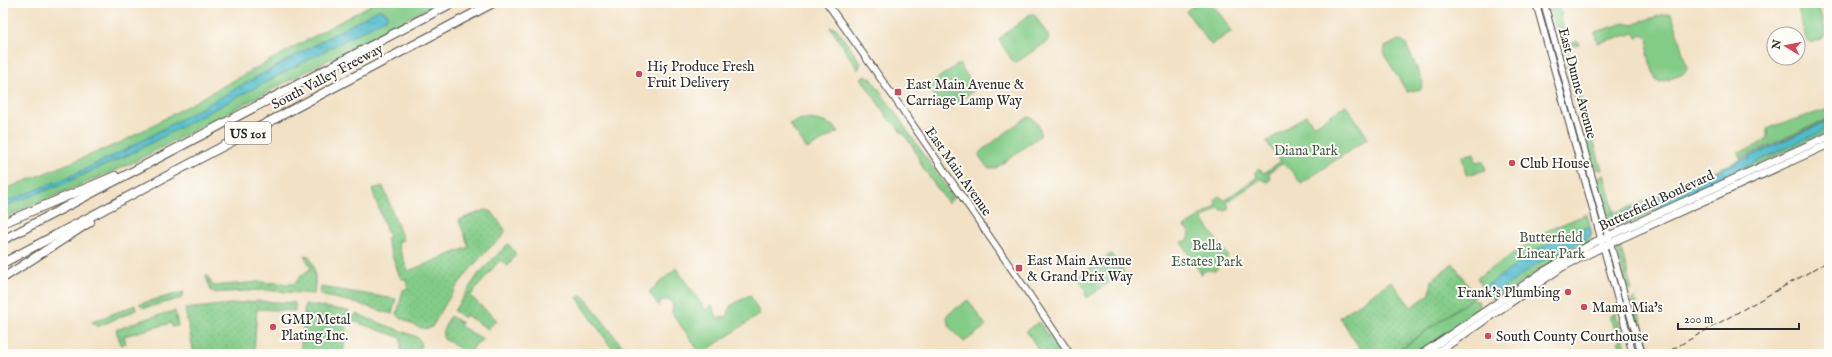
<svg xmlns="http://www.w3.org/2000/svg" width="1832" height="357" font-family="'IM FELL English',serif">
  <defs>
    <pattern id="grass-dots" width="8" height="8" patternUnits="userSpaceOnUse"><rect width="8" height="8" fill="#83cc88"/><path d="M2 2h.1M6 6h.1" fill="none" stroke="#71af76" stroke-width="1.8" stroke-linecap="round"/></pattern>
    <pattern id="water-ripples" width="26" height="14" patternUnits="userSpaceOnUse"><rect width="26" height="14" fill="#50bbcc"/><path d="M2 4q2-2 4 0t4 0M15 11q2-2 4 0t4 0" fill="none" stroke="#4398a6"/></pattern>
  </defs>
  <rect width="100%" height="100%" fill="#fdfcf7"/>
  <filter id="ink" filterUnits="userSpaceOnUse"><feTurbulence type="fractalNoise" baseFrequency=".025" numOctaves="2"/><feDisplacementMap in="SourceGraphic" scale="8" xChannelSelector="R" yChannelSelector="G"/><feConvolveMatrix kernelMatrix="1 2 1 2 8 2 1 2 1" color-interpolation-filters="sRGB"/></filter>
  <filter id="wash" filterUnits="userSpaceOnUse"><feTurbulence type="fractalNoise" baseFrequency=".012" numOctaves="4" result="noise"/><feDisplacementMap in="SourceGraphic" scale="16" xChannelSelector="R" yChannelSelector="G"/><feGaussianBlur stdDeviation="0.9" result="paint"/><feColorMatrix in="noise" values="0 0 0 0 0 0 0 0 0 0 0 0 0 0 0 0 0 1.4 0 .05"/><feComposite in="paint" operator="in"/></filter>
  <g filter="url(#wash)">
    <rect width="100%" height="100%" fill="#f2e1c5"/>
    <g fill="url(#grass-dots)" stroke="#577c5a">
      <polygon points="1548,3 1559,3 1562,15 1560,16 1566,37 1560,38 1557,33"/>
      <polygon points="830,27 836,28 861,63 858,70"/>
      <polygon points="1578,41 1579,44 1570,47 1568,51 1602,170 1597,169 1593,165 1562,52 1565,45"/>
      <polygon points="865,76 871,78 954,198 948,203 923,168 913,147 903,133 901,133 895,124 890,121 861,78"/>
      <polygon points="1604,174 1614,212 1607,215 1598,182 1598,179"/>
      <path d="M383,186L403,240L397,242L408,271L469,247L459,220L485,210L492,212L505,230L503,236C473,261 451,292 432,327C423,333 408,321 399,317L397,314L403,290L408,288L406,279H402L400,277L386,239L389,238L372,189Z"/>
      <polygon points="508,244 516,254 508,266 500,260 470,296 497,320 488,329 466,315 464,318 454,311 479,273"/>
      <polygon points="1620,244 1632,290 1630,290 1627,288 1617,251"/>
      <path d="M304,255L309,256C316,268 316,281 314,294L262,290L212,293L206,277L207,275L213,286L258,282L294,284L302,275L311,268Z"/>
      <polygon points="1453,263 1475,296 1393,354 1363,354 1340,317 1391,281 1411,307 1430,294 1432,280"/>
      <polygon points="321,287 396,299 392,314 352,302 320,295"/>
      <polygon points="184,292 182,298 144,308 139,304"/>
      <polygon points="582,295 584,296 628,354 616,354 577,298"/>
      <polygon points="1635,298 1650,354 1645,354 1631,304 1632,300"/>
      <polygon points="258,301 295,303 295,311 257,309 254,354 194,354 185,309"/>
      <polygon points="305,304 349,311 343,354 300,354"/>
      <polygon points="135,305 136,309 134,311 97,327 92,322"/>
      <polygon points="175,311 178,326 172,327 171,323 124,336 126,343 121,345 116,330 145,319"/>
      <polygon points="1616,313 1628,354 1624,354 1618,342 1620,341 1609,317"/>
      <polygon points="356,314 417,337 420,341 421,346 416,354 401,354 401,338 353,321 353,317"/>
      <path d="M450,316L462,323L460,326L483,339L475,345L470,352L467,353L444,339C440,331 447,324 450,316Z"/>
      <polygon points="1039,322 1061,354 1042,354 1026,331"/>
    </g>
    <g fill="#83cc88" stroke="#577c5a">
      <polygon points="374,3 437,3 130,164 3,218 3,190 122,142"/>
      <polygon points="1197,3 1212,3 1232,31 1211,45 1186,11"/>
      <polygon points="1803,3 1817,3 1818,5 1826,33 1822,39 1811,43 1806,39 1798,8 1799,5"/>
      <polygon points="1030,14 1034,14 1049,37 1047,42 1015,63 1013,62 999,40 1000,38"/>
      <polygon points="1666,14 1671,14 1673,18 1687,68 1684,74 1661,82 1656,80 1647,54 1649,39 1645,36 1641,35 1637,38 1635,33 1597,43 1595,32 1625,23 1633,25 1638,22"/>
      <polygon points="1399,40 1403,41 1406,44 1423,83 1421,89 1407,92 1384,54 1385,47"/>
      <polygon points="957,65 960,65 976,89 946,111 943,111 928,85"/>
      <polygon points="1346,105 1368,138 1301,184 1293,173 1283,163 1269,172 1270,180 1267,182 1261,179 1227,202 1229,209 1225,211 1218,208 1202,219 1228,256 1215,271 1207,270 1201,274 1181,242 1187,241 1190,236 1189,231 1184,227 1216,206 1215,199 1219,196 1225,200 1257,177 1255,172 1258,169 1264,173 1281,161 1266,142 1306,115 1314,126"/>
      <path d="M1829,109V118L1740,158L1738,152C1749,149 1758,146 1767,138V129L1773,126Z"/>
      <path d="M1029,117C1036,120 1042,129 1040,136L996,168H988L979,156L980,152L1024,119Z"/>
      <path d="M802,119C815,119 829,121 839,131L807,149L789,124Z"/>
      <polygon points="1829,119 1829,132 1620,228 1615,228 1611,225 1607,215 1628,208 1740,160"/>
      <polygon points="1474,153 1476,162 1483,161 1486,170 1466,175 1462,156"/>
      <polygon points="1587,214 1592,233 1589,242 1545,266 1497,299 1490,297 1477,278 1546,231"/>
      <polygon points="1111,254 1124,272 1087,298 1085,294 1087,293 1079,279 1076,278"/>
      <polygon points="676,268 705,310 712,305 715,314 719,318 728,316 730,306 750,295 760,314 701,354 672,313 673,305 670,300 661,300 659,306 649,292"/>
      <polygon points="1471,299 1477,300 1479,303 1477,312 1417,354 1394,354"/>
      <path d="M968,300L986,326L964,342C956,334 946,327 947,315Z"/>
    </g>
    <g fill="url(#water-ripples)" stroke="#3e737c">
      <polygon points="378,10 381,10 387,13 387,18 128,155 70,181 3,207 3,203 71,176 125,150"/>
      <polygon points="1829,120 1829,128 1622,225 1617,226 1613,223 1612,220 1615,217"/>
      <path d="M1586,227L1591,229V233C1586,242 1574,245 1565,249C1538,260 1515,281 1491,297L1485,287L1540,248Z"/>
    </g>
  </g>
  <g filter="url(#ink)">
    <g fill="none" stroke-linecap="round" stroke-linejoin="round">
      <g stroke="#494642" stroke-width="8">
        <g id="secondary">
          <polyline points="827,3 893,96 1070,354"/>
          <polyline points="1536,3 1633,354"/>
          <polyline points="1544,3 1624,294 1642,354"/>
        </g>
      </g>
      <g stroke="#494642" stroke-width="9">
        <g id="primary">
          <polyline points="1422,354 1543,272 1595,242 1829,136"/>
          <polyline points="1435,354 1562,267 1604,246 1829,144"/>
        </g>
      </g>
      <g stroke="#494642" stroke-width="10">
        <g id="motorway">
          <polyline points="3,223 115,176"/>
          <polyline points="3,240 452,3"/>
          <polyline points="3,263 493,3"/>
          <polyline points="3,278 90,222"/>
        </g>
      </g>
      <use href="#secondary" stroke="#fff" stroke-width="6"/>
      <use href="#primary" stroke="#fff" stroke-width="7"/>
      <use href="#motorway" stroke="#fff" stroke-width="8"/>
      <polyline stroke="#2b2b2b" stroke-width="1" stroke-dasharray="6 3" stroke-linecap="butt" points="1664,354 1829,261"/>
    </g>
  </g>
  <g fill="#d1495b" stroke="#fdfcf7" stroke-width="1.5">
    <circle cx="639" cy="74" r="4"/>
    <rect x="894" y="88" width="8" height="8" rx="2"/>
    <circle cx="1512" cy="163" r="4"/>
    <rect x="1015" y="264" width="8" height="8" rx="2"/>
    <circle cx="1568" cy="292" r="4"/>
    <circle cx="1584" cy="307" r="4"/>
    <circle cx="273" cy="327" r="4"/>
    <circle cx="1488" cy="336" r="4"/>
  </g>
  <g text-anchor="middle" stroke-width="4" stroke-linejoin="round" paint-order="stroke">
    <rect fill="#fdfcf7" stroke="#6a6a68" stroke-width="1" x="225" y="122" width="46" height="22" rx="3"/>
    <g font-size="13" font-weight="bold" fill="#2b2b2b">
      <text x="248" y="138">US 101</text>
    </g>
    <g font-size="14" fill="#2b2b2b" stroke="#fdfcf7" text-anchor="start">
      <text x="647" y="71">Hi5 Produce Fresh<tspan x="647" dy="16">Fruit Delivery</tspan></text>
      <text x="906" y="89">East Main Avenue &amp;<tspan x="906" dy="16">Carriage Lamp Way</tspan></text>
      <text x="1520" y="168">Club House</text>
      <text x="1027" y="265">East Main Avenue<tspan x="1027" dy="16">&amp; Grand Prix Way</tspan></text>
      <text x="1560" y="297" text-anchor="end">Frank's Plumbing</text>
      <text x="1592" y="312">Mama Mia's</text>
      <text x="281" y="324">GMP Metal<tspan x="281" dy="16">Plating Inc.</tspan></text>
      <text x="1496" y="341">South County Courthouse</text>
    </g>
    <g font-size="14" fill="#2b2b2b" stroke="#fdfcf7">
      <text transform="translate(327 76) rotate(-28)" y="5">South Valley Freeway</text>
      <text transform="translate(1578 83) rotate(75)" y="5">East Dunne Avenue</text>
      <text transform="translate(959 171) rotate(55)" y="5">East Main Avenue</text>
      <text transform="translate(1656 200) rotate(-25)" y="5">Butterfield Boulevard</text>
    </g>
    <g font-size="14" fill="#455b47" stroke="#fdfcf7">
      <text x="1306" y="155">Diana Park</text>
      <text x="1551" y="242">Butterfield<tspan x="1551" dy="16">Linear Park</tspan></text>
      <text x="1207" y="250">Bella<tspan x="1207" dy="16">Estates Park</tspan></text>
    </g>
  </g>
  <rect width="1832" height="357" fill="none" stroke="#fdfcf7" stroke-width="16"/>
  <g transform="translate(1786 46) rotate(280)"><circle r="19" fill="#fdfcf7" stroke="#a9a8a5"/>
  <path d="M0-3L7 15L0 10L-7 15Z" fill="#d1495b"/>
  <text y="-6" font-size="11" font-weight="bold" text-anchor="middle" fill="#2b2b2b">N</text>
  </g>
  <path d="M1678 323v6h121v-6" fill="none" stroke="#2b2b2b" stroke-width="2"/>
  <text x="1684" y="323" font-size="12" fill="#2b2b2b" stroke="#fdfcf7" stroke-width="3" paint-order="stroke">200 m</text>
</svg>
